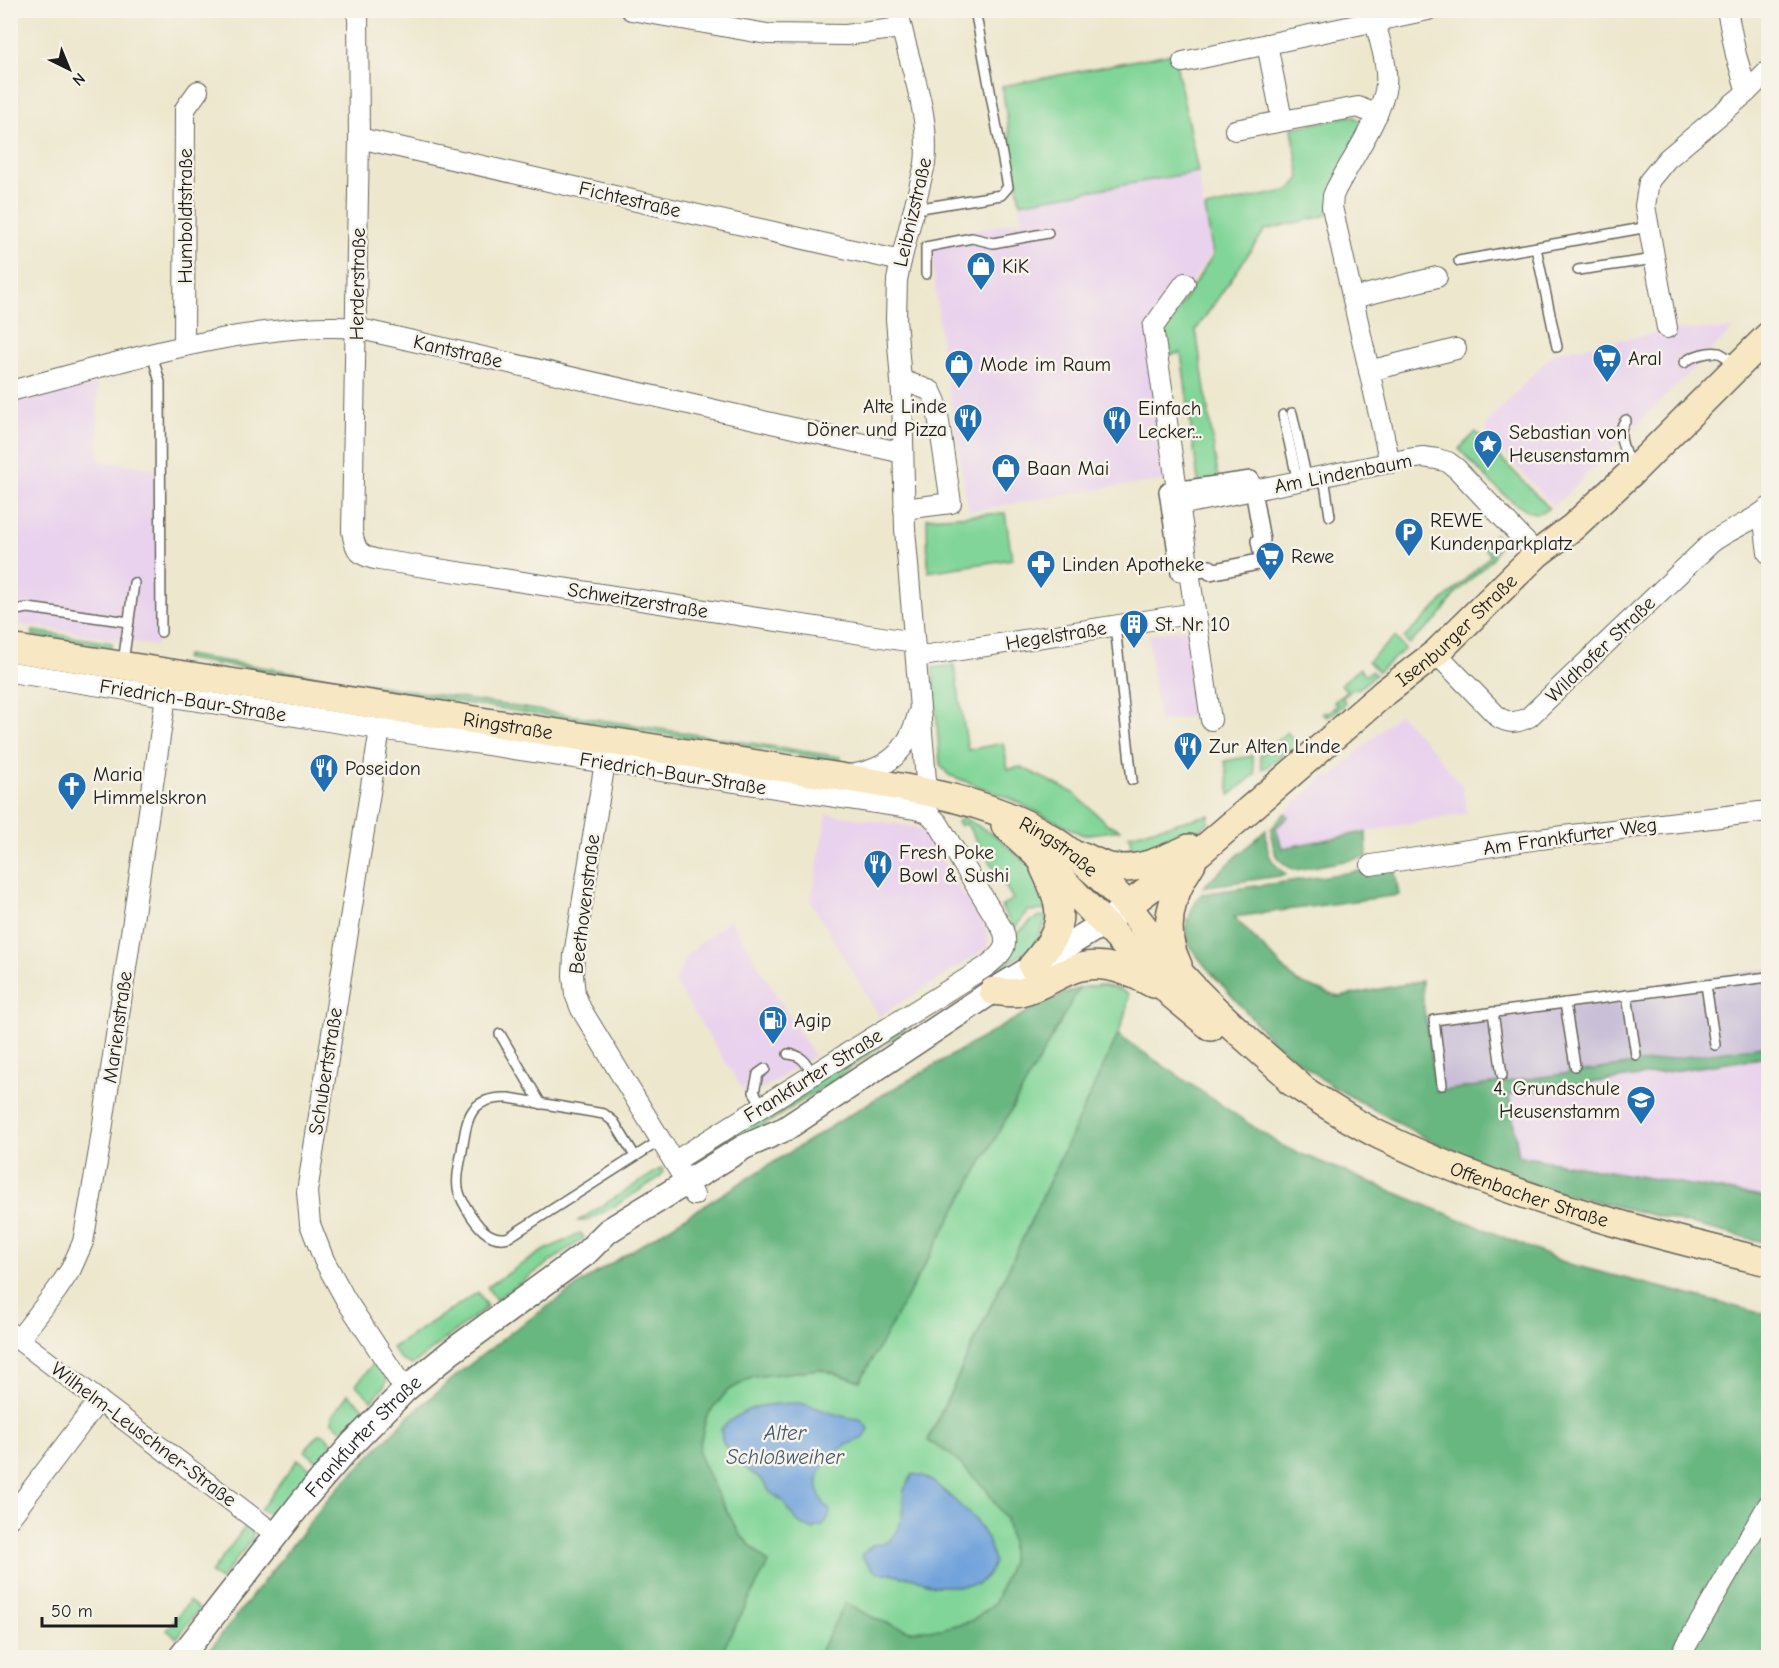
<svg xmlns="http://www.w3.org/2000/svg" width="1779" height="1668" font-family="'Comic Neue',sans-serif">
  <rect width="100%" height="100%" fill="#f7f3e8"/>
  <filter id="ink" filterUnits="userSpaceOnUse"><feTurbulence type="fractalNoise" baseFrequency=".0167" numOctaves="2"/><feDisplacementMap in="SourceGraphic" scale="12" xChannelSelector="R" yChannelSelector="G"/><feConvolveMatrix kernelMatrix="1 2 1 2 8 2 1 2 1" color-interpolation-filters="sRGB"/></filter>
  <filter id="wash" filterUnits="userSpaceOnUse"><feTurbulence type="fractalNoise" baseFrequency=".008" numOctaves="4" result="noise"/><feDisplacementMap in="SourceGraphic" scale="24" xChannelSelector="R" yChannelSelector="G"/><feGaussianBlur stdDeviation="1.35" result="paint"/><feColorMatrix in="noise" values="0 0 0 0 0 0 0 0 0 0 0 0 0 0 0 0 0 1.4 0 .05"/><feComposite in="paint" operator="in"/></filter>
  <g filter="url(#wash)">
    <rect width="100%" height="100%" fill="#ede7ce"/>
    <g fill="#e9d2ed">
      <polygon points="1198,172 1211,254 1159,330 1181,479 1110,487 969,511 943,359 930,238 1022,221 1020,203"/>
      <polygon points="1733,329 1554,507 1488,436 1485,425 1555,352 1674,330"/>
      <polygon points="97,385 99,461 157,469 157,646 11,623 10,404"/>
      <polygon points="1188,628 1200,715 1159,722 1148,635"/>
      <polygon points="1399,714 1433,750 1463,787 1467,814 1438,818 1282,848 1276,828 1288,817 1285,813 1326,775 1330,778"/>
      <polygon points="827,814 915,827 925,833 988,934 988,942 986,949 879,1016 811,902"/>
      <polygon points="730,919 814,1056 748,1098 675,982 688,954"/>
      <polygon points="1768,1057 1768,1198 1519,1156 1509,1094"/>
    </g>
    <polygon fill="#c9bfd7" points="1768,969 1768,1045 1436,1092 1426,1018"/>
    <g fill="#81d598" stroke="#4e785a" stroke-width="1.5">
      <polygon points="1174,53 1198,172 1020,203 1002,86"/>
      <polygon points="1351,116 1356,118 1363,124 1327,215 1265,230 1196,330 1219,483 1199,487 1181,353 1166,355 1163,338 1164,331 1213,255 1205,208 1290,190 1300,178 1292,128"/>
      <path d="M1476,432L1549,508C1545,511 1542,513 1536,513C1514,511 1475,465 1459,449Z"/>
      <polygon points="1005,513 1012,559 928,572 927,518"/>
      <polygon points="1495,534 1498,541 1498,548 1492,559 1455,594 1438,618 1409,644 1404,638 1491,555 1482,546"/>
      <polygon points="33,631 112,643 111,648 33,636"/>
      <polygon points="1395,637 1405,649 1378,672 1368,661"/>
      <polygon points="186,655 341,680 341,683 185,659"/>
      <polygon points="954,665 968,750 1003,743 1008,769 1021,767 1074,793 1107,824 1115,827 1120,830 1083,835 1007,797 949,775 940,765 933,668"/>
      <polygon points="1360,668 1366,675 1371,671 1375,675 1357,690 1355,688 1342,698 1345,702 1344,705 1328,717 1325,716 1322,713 1324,712 1327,714 1337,705 1334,702 1347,691 1341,684"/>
      <polygon points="361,683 841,757 840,761 360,687"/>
      <polygon points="1287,732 1296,743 1267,767 1262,769 1260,756"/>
      <polygon points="1252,756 1255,774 1230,795 1225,761"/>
      <polygon points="1209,815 1208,823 1187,838 1165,849 1133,854 1129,835"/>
      <polygon points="964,818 998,837 1046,882 1051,910 1027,911 1013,931 1009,920 1001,907 1013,899 966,823 960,826 957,822"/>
      <path d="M1040,916L1048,918L1033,947L984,979C1000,957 1015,929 1040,916Z"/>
      <polygon points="1100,985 1116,988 1128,994 1127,1008 1118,1035 928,1440 950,1454 985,1488 1006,1519 1011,1541 1011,1562 995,1603 971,1621 941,1629 910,1631 878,1620 845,1604 817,1657 719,1657 768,1563 740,1535 714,1488 698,1453 706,1417 727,1391 753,1377 820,1369 860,1381 1079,988"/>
      <polygon points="944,1001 832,1081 711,1160 703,1149"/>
      <path d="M662,1168L663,1172L660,1177C645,1186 592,1224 578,1221Z"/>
      <polygon points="581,1233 584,1238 496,1300 487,1287 541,1252"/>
      <polygon points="478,1292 487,1307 412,1365 401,1360 392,1348"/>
      <polygon points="377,1359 388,1376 385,1385 372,1401 356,1385"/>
      <polygon points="348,1394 365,1409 346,1430 341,1429 332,1422 332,1416"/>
      <polygon points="318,1434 325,1435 333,1445 318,1462 305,1451"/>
      <path d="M298,1459L312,1470L277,1510C271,1514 266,1514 260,1510Z"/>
      <polygon points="248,1523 251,1525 253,1532 252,1539 220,1580 211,1573"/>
      <polygon points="189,1601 199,1609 177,1638 167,1630"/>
    </g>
    <g fill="#68b680" stroke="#42694e" stroke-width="1.5">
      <path d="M1285,813L1288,817L1276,828L1282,848L1366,832L1367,857L1296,870C1276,864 1272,848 1271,829Z"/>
      <path d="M1266,830C1267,853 1267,859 1286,875L1203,887Z"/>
      <polygon points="1394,866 1399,895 1234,917 1297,982 1339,997 1422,981 1423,1001 1436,1092 1768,1045 1768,1057 1509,1095 1519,1156 1768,1198 1768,1243 1545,1189 1429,1140 1330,1085 1274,1043 1206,967 1190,947 1185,928 1193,907 1201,894"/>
      <polygon points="1079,988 860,1381 820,1369 753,1377 727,1391 706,1417 698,1453 714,1488 740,1535 768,1563 719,1657 204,1657 332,1494 408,1417 464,1369 514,1330 596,1273 872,1101 1046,1001"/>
      <polygon points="1118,1035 1282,1146 1569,1264 1768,1315 1768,1657 817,1658 845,1603 878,1620 910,1631 941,1629 971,1621 995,1603 1011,1562 1011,1541 1006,1519 985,1488 950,1454 928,1441"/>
    </g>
    <g fill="#6fa2db" stroke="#465f7c" stroke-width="1.5">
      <path d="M799,1403C820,1407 838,1418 860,1419L869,1429L864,1438C831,1448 800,1478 830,1511L829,1517L822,1526L815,1527L813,1530L796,1521L783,1501L770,1492L762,1480L733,1459L722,1440L721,1429C746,1404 766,1404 799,1403Z"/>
      <polygon points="913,1474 923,1476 933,1481 975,1519 989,1542 994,1562 990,1572 978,1584 960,1586 935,1586 911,1577 901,1577 891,1573 878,1573 871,1568 861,1555 873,1545 888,1542 898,1531 902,1516 904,1490"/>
    </g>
  </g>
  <g filter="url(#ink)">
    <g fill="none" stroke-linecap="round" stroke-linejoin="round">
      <g stroke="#65635a" stroke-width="12">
        <g id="service">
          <polyline points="915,209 1001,195 1008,187 975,10"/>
          <polyline points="1536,248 1557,347"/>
          <polyline points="1459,261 1648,227"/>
          <polyline points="1578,270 1655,259"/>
          <polyline points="926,274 926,247 972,238 993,243 1048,233"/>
          <polyline points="152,354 160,382 161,632"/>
          <path d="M1684,363C1691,356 1709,351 1719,353C1724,355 1732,361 1737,364"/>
          <polyline points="1292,413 1307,480"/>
          <polyline points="1283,415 1298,482"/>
          <path d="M1626,420C1614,432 1626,454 1631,467"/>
          <polyline points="1324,477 1330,516"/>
          <polyline points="10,611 28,608 129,622"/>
          <polyline points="1115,626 1132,780"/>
          <polyline points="123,663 134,583"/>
          <polyline points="1706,985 1715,1045"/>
          <polyline points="1627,995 1636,1055"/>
          <polyline points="1565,1003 1575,1066"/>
          <polyline points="1493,1012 1502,1075"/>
          <polyline points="500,1034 541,1104"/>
          <path d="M788,1054C803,1055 806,1063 813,1075"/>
          <polyline points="1442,1085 1434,1020 1768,977"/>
          <polyline points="763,1106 754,1092 758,1074 765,1069"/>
          <path d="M635,1156L614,1122L604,1114L509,1098C469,1096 467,1118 462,1151C460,1163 456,1176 458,1188C459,1196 463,1202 467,1209C476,1224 489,1243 509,1237L661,1140"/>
        </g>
      </g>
      <g stroke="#65635a" stroke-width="18">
        <polygon id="pedestrian" points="1251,479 1262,540 1259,541 1263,561 1210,572 1210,568 1179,573 1167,491"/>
      </g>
      <g stroke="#65635a" stroke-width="22">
        <g id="minor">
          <path d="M358,10L359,138L352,531C355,551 359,556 379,560L914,642"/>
          <polyline points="631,10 767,34 846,35 901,28"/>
          <path d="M898,10C907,62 931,110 925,164L901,261L897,280L896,319L902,394L905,529L927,792"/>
          <polyline points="1727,10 1736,55 1747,92"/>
          <path d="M1375,22C1380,42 1388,65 1386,85C1383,114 1350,162 1336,189L1333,196L1332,207L1390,463"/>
          <polyline points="1267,44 1282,120"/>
          <polyline points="1183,62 1428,10"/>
          <polyline points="1235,130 1358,107 1377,115"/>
          <polyline points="359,138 901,261"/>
          <polyline points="1185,283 1153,327 1211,720"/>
          <polyline points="1353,298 1437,277"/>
          <polyline points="1667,328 1645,206 1649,181 1667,159 1747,92 1768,71"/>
          <polyline points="184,345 185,109 198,91"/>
          <polyline points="1369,371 1456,349"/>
          <polyline points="902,380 931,391 936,402 951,503 904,509"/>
          <path d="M10,391C95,369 178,343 265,332C295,328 325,325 356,328L903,453"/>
          <polyline points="1179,505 1408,459 1423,457 1437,459 1448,462 1457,469 1537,554"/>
          <polyline points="1763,513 1768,553"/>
          <path d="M1436,653L1498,717C1509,724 1517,723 1529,717L1711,543C1729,529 1751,523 1768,508"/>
          <polyline points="916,657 1195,613"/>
          <path d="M10,672L380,729L916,809L928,813L938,823L1003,930C1010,948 1000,955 987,966L675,1161"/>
          <polyline points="380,729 307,1192 310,1224 324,1260 346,1300 405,1390"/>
          <polyline points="605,762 574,955 573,975 575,994 581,1009 694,1195"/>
          <path d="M849,775C888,770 908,751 918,714"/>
          <polyline points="1371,865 1539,839 1768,811"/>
          <polyline points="10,1333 276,1535"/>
          <polyline points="19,1339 57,1290 71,1269 83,1242 99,1151 166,696"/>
          <polyline points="10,1518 99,1400"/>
          <polyline points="1679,1658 1768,1505"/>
        </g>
      </g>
      <g stroke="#65635a" stroke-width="27">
        <g id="tertiary">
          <path id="s1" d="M180,1658L305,1498L351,1445L405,1390L451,1352L585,1254L608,1231L744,1147L785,1129L987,995L1104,923L1127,906"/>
        </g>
      </g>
      <g stroke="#65635a" stroke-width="30">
        <g id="secondary">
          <path id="s2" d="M10,648L841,777C908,788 988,799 1046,835C1070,850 1094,870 1113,890C1140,918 1161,953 1188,982C1224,1021 1265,1055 1304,1090"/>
          <polyline points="1005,825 1058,875 1172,995 1211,1027"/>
          <path d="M1083,856C1092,860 1101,865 1110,867C1137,872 1165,859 1189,848"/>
          <path id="s3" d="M1127,906L1200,852L1384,693L1436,653L1537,554L1573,527L1632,472L1768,336"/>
          <path d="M1178,965C1160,930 1172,893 1192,863"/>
          <path d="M1032,966C1065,928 1066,913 1044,868"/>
          <path d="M993,991C1002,992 1012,994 1021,992C1041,987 1058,974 1077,968C1103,960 1130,971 1153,984"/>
          <path id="s4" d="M1290,1081C1319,1100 1348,1120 1379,1135C1503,1195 1636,1231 1768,1262"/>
        </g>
      </g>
      <use href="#service" stroke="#fff" stroke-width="9"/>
      <use href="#pedestrian" stroke="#fff" stroke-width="15"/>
      <use href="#minor" stroke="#fff" stroke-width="20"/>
      <use href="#tertiary" stroke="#fff" stroke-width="24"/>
      <use href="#secondary" stroke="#f8e7c3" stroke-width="27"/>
    </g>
  </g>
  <defs>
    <g id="shop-pin" transform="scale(1.5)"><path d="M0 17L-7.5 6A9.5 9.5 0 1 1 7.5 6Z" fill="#1f6fb2" stroke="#f7f3e8"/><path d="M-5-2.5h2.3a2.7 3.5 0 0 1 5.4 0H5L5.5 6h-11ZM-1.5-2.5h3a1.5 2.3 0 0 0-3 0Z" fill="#fff"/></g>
    <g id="supermarket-pin" transform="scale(1.5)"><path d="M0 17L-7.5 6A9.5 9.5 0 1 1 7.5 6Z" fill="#1f6fb2" stroke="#f7f3e8"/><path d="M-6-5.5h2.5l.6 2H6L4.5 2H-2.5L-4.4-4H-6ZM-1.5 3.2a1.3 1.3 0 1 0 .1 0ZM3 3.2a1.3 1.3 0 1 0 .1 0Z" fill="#fff"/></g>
    <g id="restaurant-pin" transform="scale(1.5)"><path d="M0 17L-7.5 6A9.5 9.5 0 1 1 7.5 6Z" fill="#1f6fb2" stroke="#f7f3e8"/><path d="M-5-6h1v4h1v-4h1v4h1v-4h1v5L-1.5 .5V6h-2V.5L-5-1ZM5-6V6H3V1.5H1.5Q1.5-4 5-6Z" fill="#fff"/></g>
    <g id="sight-pin" transform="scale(1.5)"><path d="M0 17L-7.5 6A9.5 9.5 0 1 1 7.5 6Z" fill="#1f6fb2" stroke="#f7f3e8"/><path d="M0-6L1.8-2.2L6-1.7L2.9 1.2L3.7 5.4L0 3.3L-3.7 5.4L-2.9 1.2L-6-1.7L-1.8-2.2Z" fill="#fff"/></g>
    <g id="parking-pin" transform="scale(1.5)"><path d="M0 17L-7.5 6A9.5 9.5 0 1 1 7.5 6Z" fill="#1f6fb2" stroke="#f7f3e8"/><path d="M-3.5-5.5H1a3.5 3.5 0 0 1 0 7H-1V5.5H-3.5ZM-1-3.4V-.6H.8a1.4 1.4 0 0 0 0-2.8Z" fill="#fff"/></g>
    <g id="pharmacy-pin" transform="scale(1.5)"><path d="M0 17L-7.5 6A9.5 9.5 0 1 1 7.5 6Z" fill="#1f6fb2" stroke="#f7f3e8"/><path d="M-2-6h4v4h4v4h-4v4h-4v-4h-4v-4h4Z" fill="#fff"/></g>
    <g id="building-pin" transform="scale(1.5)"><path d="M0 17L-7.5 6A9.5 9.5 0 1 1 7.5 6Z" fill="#1f6fb2" stroke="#f7f3e8"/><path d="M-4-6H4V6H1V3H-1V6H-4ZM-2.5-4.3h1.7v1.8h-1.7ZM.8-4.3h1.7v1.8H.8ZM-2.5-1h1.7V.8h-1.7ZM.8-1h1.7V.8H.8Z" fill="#fff"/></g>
    <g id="church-pin" transform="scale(1.5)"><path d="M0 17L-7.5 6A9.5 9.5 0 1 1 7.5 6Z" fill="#1f6fb2" stroke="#f7f3e8"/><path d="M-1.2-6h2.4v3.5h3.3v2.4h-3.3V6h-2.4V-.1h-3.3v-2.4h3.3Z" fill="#fff"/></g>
    <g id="fuel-pin" transform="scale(1.5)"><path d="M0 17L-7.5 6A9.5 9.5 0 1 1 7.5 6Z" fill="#1f6fb2" stroke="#f7f3e8"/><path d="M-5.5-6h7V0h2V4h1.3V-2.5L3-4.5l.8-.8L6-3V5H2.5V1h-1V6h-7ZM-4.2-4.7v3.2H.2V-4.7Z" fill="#fff"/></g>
    <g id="school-pin" transform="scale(1.5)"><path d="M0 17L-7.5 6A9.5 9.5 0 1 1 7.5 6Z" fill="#1f6fb2" stroke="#f7f3e8"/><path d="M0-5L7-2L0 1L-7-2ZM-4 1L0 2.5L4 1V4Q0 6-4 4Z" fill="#fff"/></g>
  </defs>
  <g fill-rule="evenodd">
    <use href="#shop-pin" x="981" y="266"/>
    <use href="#supermarket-pin" x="1607" y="358"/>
    <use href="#shop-pin" x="959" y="364"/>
    <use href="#restaurant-pin" x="968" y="418"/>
    <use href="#restaurant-pin" x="1117" y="420"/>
    <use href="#sight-pin" x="1488" y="444"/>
    <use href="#shop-pin" x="1006" y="468"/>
    <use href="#parking-pin" x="1409" y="532"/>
    <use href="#supermarket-pin" x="1270" y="556"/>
    <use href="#pharmacy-pin" x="1041" y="564"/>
    <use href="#building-pin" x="1134" y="624"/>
    <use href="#restaurant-pin" x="1188" y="746"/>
    <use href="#restaurant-pin" x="324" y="768"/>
    <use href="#church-pin" x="72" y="786"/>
    <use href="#restaurant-pin" x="878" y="864"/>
    <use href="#fuel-pin" x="773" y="1020"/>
    <use href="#school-pin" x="1641" y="1100"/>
  </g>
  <g text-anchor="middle" stroke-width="5" stroke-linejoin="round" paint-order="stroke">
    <g font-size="20" fill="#1c1c1c" stroke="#f7f3e8">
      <text transform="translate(630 199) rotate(13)" y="7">Fichtestraße</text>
      <text transform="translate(912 212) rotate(-77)" y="7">Leibnizstraße</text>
      <text transform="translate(185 216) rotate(-90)" y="7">Humboldtstraße</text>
      <text transform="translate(357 284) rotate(-89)" y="7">Herderstraße</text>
      <text transform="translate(458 351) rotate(13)" y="7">Kantstraße</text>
      <text transform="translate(1343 473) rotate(-11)" y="7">Am Lindenbaum</text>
      <text transform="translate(638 600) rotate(9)" y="7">Schweitzerstraße</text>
      <text dy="7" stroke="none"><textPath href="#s3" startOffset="430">Isenburger Straße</textPath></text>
      <text transform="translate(1056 635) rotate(-9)" y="7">Hegelstraße</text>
      <text transform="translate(1600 649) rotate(-44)" y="7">Wildhofer Straße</text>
      <text transform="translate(193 700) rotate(9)" y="7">Friedrich-Baur-Straße</text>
      <text dy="7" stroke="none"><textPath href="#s2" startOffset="504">Ringstraße</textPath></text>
      <text transform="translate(673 773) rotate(9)" y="7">Friedrich-Baur-Straße</text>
      <text transform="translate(1570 836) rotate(-8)" y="7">Am Frankfurter Weg</text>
      <text dy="7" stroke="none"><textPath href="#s2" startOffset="1072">Ringstraße</textPath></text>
      <text transform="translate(584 904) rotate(-83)" y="7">Beethovenstraße</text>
      <text transform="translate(117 1027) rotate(-82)" y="7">Marienstraße</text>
      <text transform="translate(325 1071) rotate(-81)" y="7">Schubertstraße</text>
      <text transform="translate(813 1075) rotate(-32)" y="7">Frankfurter Straße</text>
      <text dy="7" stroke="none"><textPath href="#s4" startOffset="266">Offenbacher Straße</textPath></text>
      <text transform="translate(144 1434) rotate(37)" y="7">Wilhelm-Leuschner-Straße</text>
      <text dy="7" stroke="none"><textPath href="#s1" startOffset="288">Frankfurter Straße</textPath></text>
    </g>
    <g font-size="20" fill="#1c1c1c" stroke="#f7f3e8" text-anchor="start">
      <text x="1002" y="273">KiK</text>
      <text x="1628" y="365">Aral</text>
      <text x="980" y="371">Mode im Raum</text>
      <text x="947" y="413" text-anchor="end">Alte Linde<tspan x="947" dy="23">Döner und Pizza</tspan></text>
      <text x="1138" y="415">Einfach<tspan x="1138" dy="23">Lecker...</tspan></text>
      <text x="1509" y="439">Sebastian von<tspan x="1509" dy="23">Heusenstamm</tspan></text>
      <text x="1027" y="475">Baan Mai</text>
      <text x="1430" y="527">REWE<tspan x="1430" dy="23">Kundenparkplatz</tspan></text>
      <text x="1291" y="563">Rewe</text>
      <text x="1062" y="571">Linden Apotheke</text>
      <text x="1155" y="631">St. Nr. 10</text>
      <text x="1209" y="753">Zur Alten Linde</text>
      <text x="345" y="775">Poseidon</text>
      <text x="93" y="781">Maria<tspan x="93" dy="23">Himmelskron</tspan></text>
      <text x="899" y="859">Fresh Poke<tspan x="899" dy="23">Bowl &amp; Sushi</tspan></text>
      <text x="794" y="1027">Agip</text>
      <text x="1620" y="1095" text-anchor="end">4. Grundschule<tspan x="1620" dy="23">Heusenstamm</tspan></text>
    </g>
    <g font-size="21" font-style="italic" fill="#415872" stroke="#f7f3e8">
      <text x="785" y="1440">Alter<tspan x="785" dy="24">Schloßweiher</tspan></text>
    </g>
  </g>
  <rect width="1779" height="1668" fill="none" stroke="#f7f3e8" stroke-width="36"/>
  <g transform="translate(69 69) rotate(137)" stroke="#f7f3e8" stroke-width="4.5" paint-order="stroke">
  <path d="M0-4.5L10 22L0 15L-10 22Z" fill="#1c1c1c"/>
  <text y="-9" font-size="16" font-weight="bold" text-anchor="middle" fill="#1c1c1c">N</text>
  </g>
  <path d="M42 1617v9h134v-9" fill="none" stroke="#1c1c1c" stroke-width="3"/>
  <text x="51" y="1617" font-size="18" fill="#1c1c1c" stroke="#f7f3e8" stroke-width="4.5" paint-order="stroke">50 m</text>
</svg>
